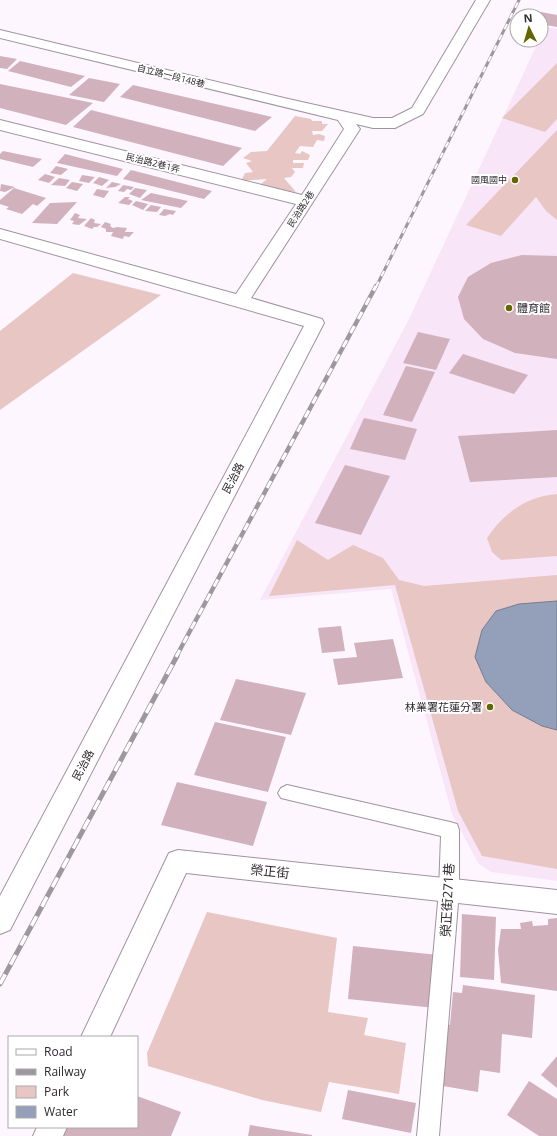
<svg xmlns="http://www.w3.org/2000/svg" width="557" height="1136" font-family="'Open Sans','Noto Sans TC',sans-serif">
  <rect width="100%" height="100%" fill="#fef6fe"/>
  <polygon fill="#f8e5f8" points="544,27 557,29 557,881 491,872 478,863 452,814 391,589 260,600 408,321 539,40 541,40 541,35"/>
  <g fill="#e7c6c3">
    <polygon points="557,63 557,119 545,132 502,118"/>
    <polygon points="295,116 311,119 312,121 322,121 322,124 328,124 322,131 312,131 313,135 319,134 325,136 324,141 317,140 313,147 300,146 295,153 300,154 302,151 310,155 308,160 293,160 293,163 304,163 303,168 292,168 295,172 291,177 284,178 296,192 257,187 267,179 241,181 245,173 253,172 246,163 252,161 243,158 251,152 267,151"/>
    <polygon points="557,130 557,220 546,211 536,197 501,236 466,225"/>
    <polygon points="73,273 161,295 0,410 0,331"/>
    <path d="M557,494V556L501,560L492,552L487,538C504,513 527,496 557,494Z"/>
    <polygon points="297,540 328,560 353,545 383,558 399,580 424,586 557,575 557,869 482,856 458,811 395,585 269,596"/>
    <polygon points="207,912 337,938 328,1012 368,1018 364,1035 406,1043 399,1094 329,1082 321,1112 262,1100 148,1066 147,1053"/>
  </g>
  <polygon fill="#949fba" stroke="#757c90" points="557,601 557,730 542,726 512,710 486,682 475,657 482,630 496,611 519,604"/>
  <g fill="#d1b1bc">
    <polygon points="541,12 557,15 557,27 541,24 541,16 539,16"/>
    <polygon points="0,56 17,59 7,69 0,68"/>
    <polygon points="20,61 85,76 71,87 8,71"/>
    <polygon points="89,78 120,84 104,102 69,95"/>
    <polygon points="0,84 93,103 66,125 0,108"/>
    <polygon points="133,85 272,117 255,131 120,97"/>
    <polygon points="91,110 242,148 223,166 73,127"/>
    <polygon points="3,151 42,159 33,167 0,159 0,154"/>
    <polygon points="65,154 123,169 117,176 57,163"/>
    <polygon points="56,166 68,169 61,175 50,173"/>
    <polygon points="131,170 212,191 204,199 123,179"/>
    <polygon points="45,174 55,177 49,183 38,180"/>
    <polygon points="82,175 95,177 89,183 79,181"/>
    <polygon points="99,177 109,180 102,186 93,183"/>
    <polygon points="59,178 70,180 65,186 51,185"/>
    <polygon points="72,182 83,184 77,191 66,188"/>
    <polygon points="112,182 121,184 115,187 106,188"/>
    <polygon points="1,184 15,187 5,192 0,191"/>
    <polygon points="123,185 134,187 131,190 127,189 124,192 118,191"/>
    <polygon points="14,188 46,198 37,206 33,204 22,214 6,209 9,207 0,204 0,200"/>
    <polygon points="135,188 147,190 140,198 129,194"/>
    <polygon points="97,189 109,191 104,198 93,195"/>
    <polygon points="151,193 188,201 181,208 141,200"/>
    <polygon points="125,197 130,197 128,199 133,201 129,205 118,203"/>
    <polygon points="136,201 148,204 143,210 132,205"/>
    <polygon points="77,202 57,224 32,223 50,203"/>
    <polygon points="151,205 161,207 157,212 145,211"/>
    <polygon points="164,209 176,211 173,215 170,214 165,216 159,215"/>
    <polygon points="75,213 80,215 78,218 87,219 79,225 72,224 74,221 70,220"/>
    <polygon points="91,218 95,220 94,223 101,224 97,227 94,227 92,229 84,226"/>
    <polygon points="105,222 111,224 110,226 113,228 117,227 127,228 125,232 134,232 129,237 124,236 123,239 111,236 113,232 106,232 106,229 101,227"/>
    <polygon points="522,255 557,256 557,359 515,353 483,339 464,319 458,297 468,277 491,263"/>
    <polygon points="418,332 450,339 436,370 403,363"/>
    <polygon points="463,354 528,375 514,394 449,373"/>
    <polygon points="406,366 435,372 412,422 383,415"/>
    <polygon points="364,418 417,429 405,460 350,449"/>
    <polygon points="557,430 557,477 470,482 458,436"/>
    <polygon points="345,465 390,476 361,535 315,523"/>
    <polygon points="341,626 345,651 322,653 318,628"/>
    <polygon points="393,639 403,678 338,685 333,659 357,657 354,643"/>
    <polygon points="236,679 306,693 291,735 220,720"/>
    <polygon points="215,722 286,737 268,792 194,775"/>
    <polygon points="177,782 267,802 253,846 161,825"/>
    <polygon points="462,914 496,917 494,980 460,977"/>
    <polygon points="557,918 557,991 501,983 498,950 501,929 521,929 520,923 532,921 533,926 548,925 548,919"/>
    <polygon points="353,946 438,955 435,1008 348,999"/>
    <polygon points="463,985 535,995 532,1038 502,1034 500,1073 480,1070 478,1092 437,1085 444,1024 450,1025 453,992 462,993"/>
    <polygon points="557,1056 557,1088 541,1075"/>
    <polygon points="529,1081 557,1099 557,1136 539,1136 507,1115"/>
    <polygon points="348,1090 416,1103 411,1133 342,1119"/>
    <polygon points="137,1096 181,1112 171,1136 36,1136 40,1127 137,1127"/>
    <polygon points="250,1125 312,1135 312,1136 248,1136"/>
  </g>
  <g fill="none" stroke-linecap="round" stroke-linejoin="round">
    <g stroke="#9f939f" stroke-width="2">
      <polygon id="lane" points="287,785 450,822 457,824 459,830 459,891 439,1136 417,1136 439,891 441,836 281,798 278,793 281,788"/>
    </g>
    <g stroke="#9f939f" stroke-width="2">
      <g id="street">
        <polygon points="476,0 490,0 423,114 395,128 373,128 356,124 360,129 251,298 322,319 324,323 10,930 0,934 0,896 304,326 0,239 0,229 236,294 296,204 0,130 0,120 302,195 344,129 338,120 0,38 0,30 284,98 373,118 392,118 412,108"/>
        <polygon points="178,850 557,890 557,914 186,873 110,1037 81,1037 169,853"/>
        <polygon points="37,1127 67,1127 63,1136 33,1136"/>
      </g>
    </g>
    <use href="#lane" fill="#fff" fill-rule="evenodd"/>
    <use href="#street" fill="#fff" fill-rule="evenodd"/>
    <g stroke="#9e979e" stroke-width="3">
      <polyline id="rail-far2" points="376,287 519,0"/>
    </g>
    <g stroke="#9e979e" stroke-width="4.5">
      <polyline id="rail-far1" points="176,657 376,286"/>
    </g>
    <g stroke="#9e979e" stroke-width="5">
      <polyline id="rail" points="0,984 177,656"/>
    </g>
    <use href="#rail-far2" stroke="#fff" stroke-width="2" stroke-dasharray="6" stroke-linecap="butt"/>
    <use href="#rail-far1" stroke="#fff" stroke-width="3" stroke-dasharray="8" stroke-linecap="butt"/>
    <use href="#rail" stroke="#fff" stroke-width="3.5" stroke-dasharray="11" stroke-linecap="butt"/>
  </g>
  <g fill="#646600" stroke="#fff" stroke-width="1.5">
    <circle cx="515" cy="180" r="4"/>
    <circle cx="509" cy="308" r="4"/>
    <circle cx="490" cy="707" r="4"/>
  </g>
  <g text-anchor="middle" stroke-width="4" stroke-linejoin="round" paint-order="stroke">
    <g font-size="9" fill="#2e292e" stroke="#fff">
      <text transform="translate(171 76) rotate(14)" y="3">自立路一段148巷</text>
      <text transform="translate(153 163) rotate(14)" y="3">民治路2巷1弄</text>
      <text transform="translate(301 209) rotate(-57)" y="3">民治路2巷</text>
    </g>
    <g font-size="9" fill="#2e292e" stroke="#fff" text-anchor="end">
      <text x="507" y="183">國風國中</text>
    </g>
    <g font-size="11" fill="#2e292e" stroke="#fff" text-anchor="start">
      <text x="517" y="312">體育館</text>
      <text x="482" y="711" text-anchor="end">林業署花蓮分署</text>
    </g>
    <g font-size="11" fill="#2e292e" stroke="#fff">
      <text transform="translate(233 478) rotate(-62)" y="4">民治路</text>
      <text transform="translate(83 765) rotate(-62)" y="4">民治路</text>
    </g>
    <g font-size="13" fill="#2e292e" stroke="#fff">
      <text transform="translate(270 871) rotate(6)" y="5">榮正街</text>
      <text transform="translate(447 900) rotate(-87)" y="5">榮正街271巷</text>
    </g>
  </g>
  <rect x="8" y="1036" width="130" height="92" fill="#ffffff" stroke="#aba9ab"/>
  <rect x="16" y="1049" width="20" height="6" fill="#ffffff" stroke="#aba9ab"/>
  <text x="44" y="1056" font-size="12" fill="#2e292e">Road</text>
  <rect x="16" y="1069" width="20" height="6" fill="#9e979e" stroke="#aba9ab"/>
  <text x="44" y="1076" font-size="12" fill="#2e292e">Railway</text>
  <rect x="16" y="1086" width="20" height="12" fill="#e7c6c3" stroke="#aba9ab"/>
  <text x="44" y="1096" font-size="12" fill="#2e292e">Park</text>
  <rect x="16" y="1106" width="20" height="12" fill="#949fba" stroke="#aba9ab"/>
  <text x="44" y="1116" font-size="12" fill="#2e292e">Water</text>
  <g transform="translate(529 28) rotate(355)"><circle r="19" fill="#ffffff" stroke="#aba9ab"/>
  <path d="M0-3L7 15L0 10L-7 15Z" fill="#646600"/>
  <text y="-6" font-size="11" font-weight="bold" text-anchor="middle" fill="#2e292e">N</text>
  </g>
</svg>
